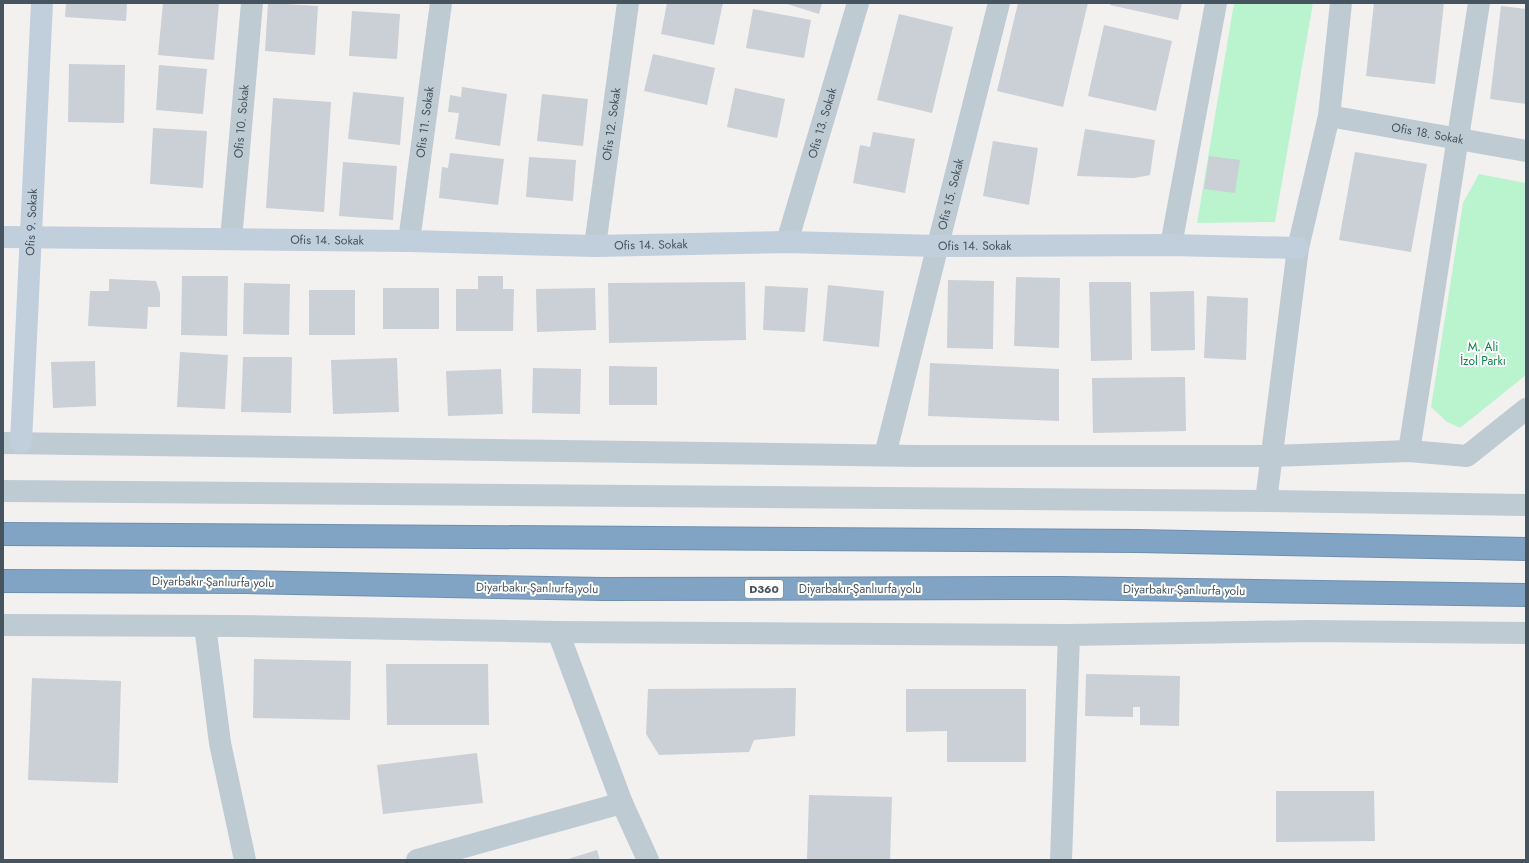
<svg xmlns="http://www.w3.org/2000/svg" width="1529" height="863" font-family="Jost,sans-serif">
  <rect width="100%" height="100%" fill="#f3f0f0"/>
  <g fill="#baf4cf">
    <polygon points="1234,3 1313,3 1275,222 1197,223"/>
    <polygon points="1479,174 1526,183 1526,375 1460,428 1447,422 1431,407 1463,203"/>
  </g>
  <g fill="#cbcfd6">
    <polygon points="66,3 127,3 126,21 65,17"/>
    <polygon points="163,3 219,3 214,60 158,55"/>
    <polygon points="268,3 318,6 315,55 265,51"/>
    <polygon points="667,3 723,3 714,45 661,34"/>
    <polygon points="784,3 822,3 819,14"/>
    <polygon points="1018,3 1088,3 1063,107 997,91"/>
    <polygon points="1111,3 1182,3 1178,20 1110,5"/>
    <polygon points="1374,3 1444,3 1435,84 1366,76"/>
    <polygon points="1501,6 1526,9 1526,104 1490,99"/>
    <polygon points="753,9 811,20 804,58 746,48"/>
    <polygon points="352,11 400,14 397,59 349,56"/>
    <polygon points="899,14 953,27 932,113 877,100"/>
    <polygon points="1104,25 1172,41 1156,111 1088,96"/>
    <polygon points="653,54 715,68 707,105 644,91"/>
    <polygon points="69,64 125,65 124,123 68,122"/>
    <polygon points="159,65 207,69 203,114 156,110"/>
    <polygon points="462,87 507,94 500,146 455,139 459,113 448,112 450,95 461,97"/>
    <polygon points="735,88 785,99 777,138 727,127"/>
    <polygon points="353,92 404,97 400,145 348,139"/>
    <polygon points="542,94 588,99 583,146 537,141"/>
    <polygon points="273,98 331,102 324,212 266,208"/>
    <polygon points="153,128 207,131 203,188 150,184"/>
    <polygon points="1085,129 1155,140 1150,175 1134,178 1077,176"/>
    <polygon points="873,132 915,139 905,193 853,183 860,145 870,147"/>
    <polygon points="993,141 1038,148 1029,205 983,196"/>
    <polygon points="1355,152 1427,164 1411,252 1339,240"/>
    <polygon points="450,153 504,159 498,205 439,198 442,167 448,168"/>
    <polygon points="1209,156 1240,160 1235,193 1204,189"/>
    <polygon points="529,157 576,160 573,201 526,197"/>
    <polygon points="343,162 397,166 393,220 339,216"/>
    <polygon points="182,276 228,276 227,336 181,335"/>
    <polygon points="478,276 503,276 503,289 514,289 513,331 456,331 456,289 478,289"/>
    <polygon points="1016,277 1060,278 1059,348 1014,346"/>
    <polygon points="109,279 156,281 160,293 160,307 148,307 147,329 88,326 90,291 109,291"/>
    <polygon points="948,280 994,281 993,349 947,348"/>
    <polygon points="745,282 746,340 609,343 608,283"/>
    <polygon points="1089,282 1131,282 1132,360 1091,361"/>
    <polygon points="244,283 290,284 289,335 243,334"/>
    <polygon points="828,285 884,291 879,347 823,341"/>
    <polygon points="765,286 808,288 805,332 763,330"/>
    <rect x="383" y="288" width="56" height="41"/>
    <polygon points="595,288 596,330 537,332 536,289"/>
    <rect x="309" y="290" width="46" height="45"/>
    <polygon points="1194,291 1195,350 1151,351 1150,292"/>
    <polygon points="1207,296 1248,298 1246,360 1204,358"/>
    <polygon points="180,352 228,355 225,409 177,407"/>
    <polygon points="243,357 292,357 291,413 241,412"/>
    <polygon points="397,358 399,412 333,414 331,360"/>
    <polygon points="95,361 96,406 53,408 51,362"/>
    <polygon points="930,363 1059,369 1059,421 928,416"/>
    <polygon points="609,366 657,367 657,405 609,405"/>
    <polygon points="533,368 581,369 580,414 532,413"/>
    <polygon points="501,369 503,414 448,416 446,371"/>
    <polygon points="1185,377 1186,431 1093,433 1092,378"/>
    <polygon points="254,659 351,661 350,720 253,718"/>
    <polygon points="386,664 488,664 489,725 387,725"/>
    <polygon points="1086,674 1180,676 1179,726 1140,725 1140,707 1133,707 1133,717 1085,716"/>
    <polygon points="32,678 121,681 118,783 28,780"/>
    <polygon points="796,688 795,736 754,740 749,752 659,755 646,734 648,689"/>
    <polygon points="906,689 1026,689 1026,762 947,762 947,731 906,732"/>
    <polygon points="477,753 483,803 383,814 377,765"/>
    <polygon points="1276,791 1374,791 1375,841 1276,842"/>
    <polygon points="809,795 892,797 890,860 807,860"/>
    <polygon points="597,850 600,860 565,860"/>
  </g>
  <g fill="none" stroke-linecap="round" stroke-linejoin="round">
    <g stroke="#6e8fb0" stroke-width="24">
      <g id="highway">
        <polyline points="3,534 1138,541 1526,549"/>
        <polyline points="3,581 247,582 602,589 1063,588 1526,595"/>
      </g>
    </g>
    <g stroke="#bfcbd3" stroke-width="22">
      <path id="s1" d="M1329,116L1526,151"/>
      <path id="s2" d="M231,239L252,3"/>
      <path id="s3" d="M409,241L441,3"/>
      <path id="s4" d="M787,242L858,3"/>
      <polyline points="1171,245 1216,3"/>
      <path id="s5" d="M595,246L628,3"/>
      <polyline points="3,443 917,456 1272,456 1409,451 1467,456 1526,409"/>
      <polyline points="1409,451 1479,3"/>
      <path id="s6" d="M885,455L999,3"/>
      <polyline points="3,491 1266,501 1526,505"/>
      <polyline points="1266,501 1298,248 1329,116 1341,3"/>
      <polyline points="3,625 239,626 558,632 1069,635 1308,631 1526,633"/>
      <polyline points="205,626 220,743 245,860"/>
      <polyline points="558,632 622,803 648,860"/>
      <polyline points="417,860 622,803"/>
      <polyline points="1061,860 1069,635"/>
    </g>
    <g stroke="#c1cedb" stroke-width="22">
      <path id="s7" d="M3,237L409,241L595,246L787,242L937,246L1171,245L1298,248"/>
      <path id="s8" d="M21,442L42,3"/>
    </g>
    <use href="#highway" stroke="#82a4c4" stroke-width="22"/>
  </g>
  <g text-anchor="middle" stroke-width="4" stroke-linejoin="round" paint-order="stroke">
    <rect fill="#fff" stroke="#7e8790" stroke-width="1" x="745" y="580" width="38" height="18" rx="3"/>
    <g font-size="11" font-weight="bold" fill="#465460">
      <text x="764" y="593">D360</text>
    </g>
    <g font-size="12" fill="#465460" stroke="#fff">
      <text dy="4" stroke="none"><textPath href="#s2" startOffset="118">Ofis 10. Sokak</textPath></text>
      <text dy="4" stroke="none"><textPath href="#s3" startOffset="120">Ofis 11. Sokak</textPath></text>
      <text dy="4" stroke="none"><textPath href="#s4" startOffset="124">Ofis 13. Sokak</textPath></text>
      <text dy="4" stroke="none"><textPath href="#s5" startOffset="123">Ofis 12. Sokak</textPath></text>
      <text dy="4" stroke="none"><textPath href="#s1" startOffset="100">Ofis 18. Sokak</textPath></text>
      <text dy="4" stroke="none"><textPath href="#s6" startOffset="269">Ofis 15. Sokak</textPath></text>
      <text dy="4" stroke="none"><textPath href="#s8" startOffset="220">Ofis 9. Sokak</textPath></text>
      <text dy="4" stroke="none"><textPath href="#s7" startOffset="324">Ofis 14. Sokak</textPath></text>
      <text dy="4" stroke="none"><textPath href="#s7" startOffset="648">Ofis 14. Sokak</textPath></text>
      <text dy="4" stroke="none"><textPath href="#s7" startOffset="972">Ofis 14. Sokak</textPath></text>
      <text transform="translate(213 582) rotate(1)" y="4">Diyarbakır-Şanlıurfa yolu</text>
      <text transform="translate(537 588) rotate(1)" y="4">Diyarbakır-Şanlıurfa yolu</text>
      <text x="860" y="593">Diyarbakır-Şanlıurfa yolu</text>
      <text transform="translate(1184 590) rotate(1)" y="4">Diyarbakır-Şanlıurfa yolu</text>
    </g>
    <g font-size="12" fill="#0d8546" stroke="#fff">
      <text x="1483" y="351">M. Ali<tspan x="1483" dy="14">İzol Parkı</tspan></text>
    </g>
  </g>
  <rect width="1529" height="863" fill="none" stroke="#465460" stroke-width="8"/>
</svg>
